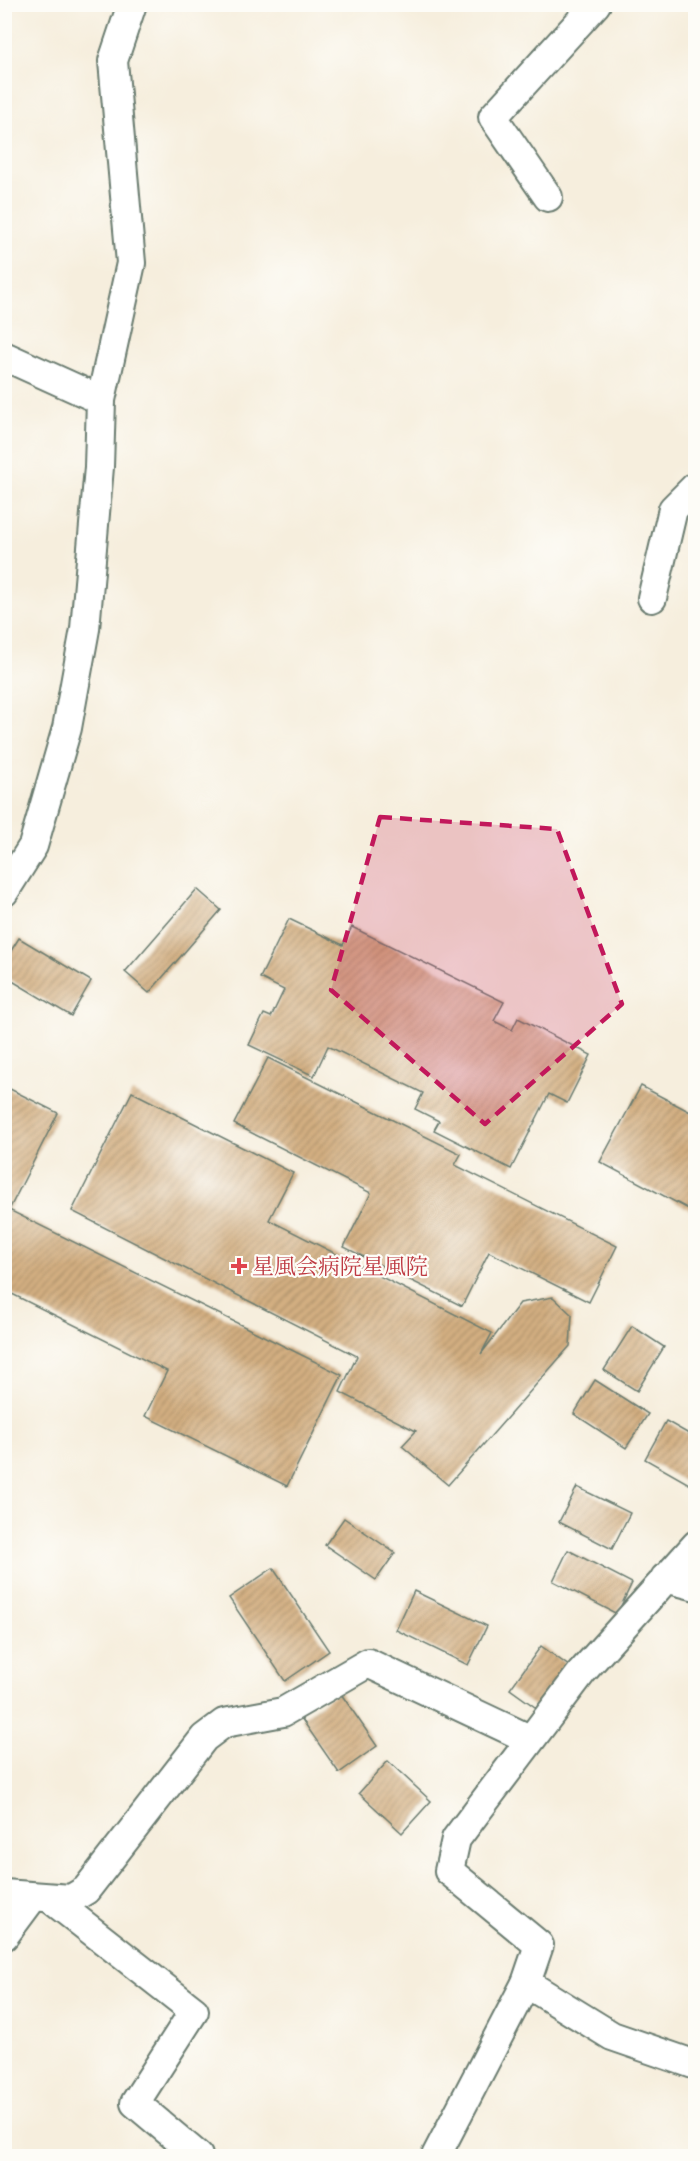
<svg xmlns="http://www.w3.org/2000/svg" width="700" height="2161" font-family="'IM FELL Double Pica','Noto Serif JP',serif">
  <defs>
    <pattern id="building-hatch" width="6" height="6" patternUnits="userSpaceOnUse" patternTransform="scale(1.5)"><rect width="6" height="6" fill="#d3af81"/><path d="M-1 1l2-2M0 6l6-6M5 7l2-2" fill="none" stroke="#ab906a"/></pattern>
  </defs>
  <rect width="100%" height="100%" fill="#fdfcf7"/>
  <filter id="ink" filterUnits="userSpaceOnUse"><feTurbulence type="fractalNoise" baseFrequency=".0167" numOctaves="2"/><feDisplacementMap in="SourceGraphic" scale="12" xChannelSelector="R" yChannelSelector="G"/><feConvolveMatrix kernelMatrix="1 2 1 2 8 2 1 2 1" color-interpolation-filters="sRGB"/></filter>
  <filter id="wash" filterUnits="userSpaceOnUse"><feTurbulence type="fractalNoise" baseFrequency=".008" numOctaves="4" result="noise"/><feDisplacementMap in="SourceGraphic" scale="24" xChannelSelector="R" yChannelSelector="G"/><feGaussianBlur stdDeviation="1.35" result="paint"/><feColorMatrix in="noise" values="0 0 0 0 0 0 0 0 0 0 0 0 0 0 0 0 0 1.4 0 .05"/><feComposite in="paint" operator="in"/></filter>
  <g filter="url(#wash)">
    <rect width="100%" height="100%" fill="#f6eedd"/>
    <g id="blocks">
      <g fill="url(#building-hatch)">
        <polygon points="197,889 221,910 149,993 125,972"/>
        <polygon points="289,919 343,945 352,927 504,1002 494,1021 512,1030 518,1018 591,1055 567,1103 549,1094 511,1169 434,1130 439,1121 415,1109 423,1093 328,1046 314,1076 249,1045 264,1014 271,1017 284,990 260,978"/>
        <polygon points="19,938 91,981 71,1016 4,976 4,962"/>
        <polygon points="268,1058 461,1154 455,1165 617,1246 589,1302 489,1252 462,1306 344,1247 371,1193 234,1124"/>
        <polygon points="4,1086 58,1113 9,1210 342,1375 287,1486 145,1416 167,1371 4,1290"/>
        <polygon points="641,1086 696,1115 696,1213 600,1162"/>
        <polygon points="132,1092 293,1173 269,1220 492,1333 481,1354 520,1303 553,1297 572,1315 570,1346 448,1485 402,1446 416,1431 340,1392 357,1356 72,1211"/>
        <polygon points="632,1326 664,1347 637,1391 604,1370"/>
        <polygon points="595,1380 648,1414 626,1448 574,1414"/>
        <polygon points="666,1421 696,1438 696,1488 645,1459"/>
        <polygon points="577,1487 630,1513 612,1549 559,1522"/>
        <polygon points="344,1518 395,1553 376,1580 325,1545"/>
        <polygon points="568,1550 632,1583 617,1614 553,1581"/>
        <polygon points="273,1568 329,1651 285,1681 229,1598"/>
        <polygon points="414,1591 487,1626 468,1665 396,1630"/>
        <polygon points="541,1646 573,1669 542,1712 510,1689"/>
        <polygon points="339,1691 377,1746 339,1773 301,1718"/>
        <polygon points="388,1761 431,1801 402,1833 359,1793"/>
      </g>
    </g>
  </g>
  <g filter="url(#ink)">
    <use href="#blocks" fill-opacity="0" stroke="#6a7b6f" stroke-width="1.5"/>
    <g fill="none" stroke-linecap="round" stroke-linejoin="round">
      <g stroke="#6a7b6f" stroke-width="32">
        <g id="minor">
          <polyline points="548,197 493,117 596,4"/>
          <polyline points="4,356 101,400"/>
          <polyline points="652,598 673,509 696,486"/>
          <polyline points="4,892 33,846 67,728 85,629 99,467 101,400 131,263 113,61 132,4"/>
          <polyline points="665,1578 696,1586"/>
          <polyline points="4,1894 71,1899 86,1890 204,1738 224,1723 283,1712 368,1663 529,1739"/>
          <polyline points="51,1899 194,2011 135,2103 198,2156"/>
          <polyline points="4,1936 33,1897"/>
          <polyline points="526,1983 612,2036 696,2065"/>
          <polyline points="436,2156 526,1983 539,1945 449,1871 456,1839 582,1672 696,1545"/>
        </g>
      </g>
      <use href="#minor" stroke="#fff" stroke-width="28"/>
    </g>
  </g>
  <path fill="#c2185b" fill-opacity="0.2" stroke="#c2185b" stroke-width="4.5" stroke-dasharray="12 8" stroke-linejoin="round" d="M380,817L557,829L622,1004L485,1124L331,990Z"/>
  <path fill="#e0444e" stroke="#fdfcf7" stroke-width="2" d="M236 1257h6v6h6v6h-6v6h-6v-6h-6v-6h6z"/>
  <g text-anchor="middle" stroke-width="4.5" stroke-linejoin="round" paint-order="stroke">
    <g font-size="22" fill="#be3a42" stroke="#fdfcf7" text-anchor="start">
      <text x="252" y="1274">星風会病院星風院</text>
    </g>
  </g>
  <rect width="700" height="2161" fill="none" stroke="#fdfcf7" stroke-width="24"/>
</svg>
